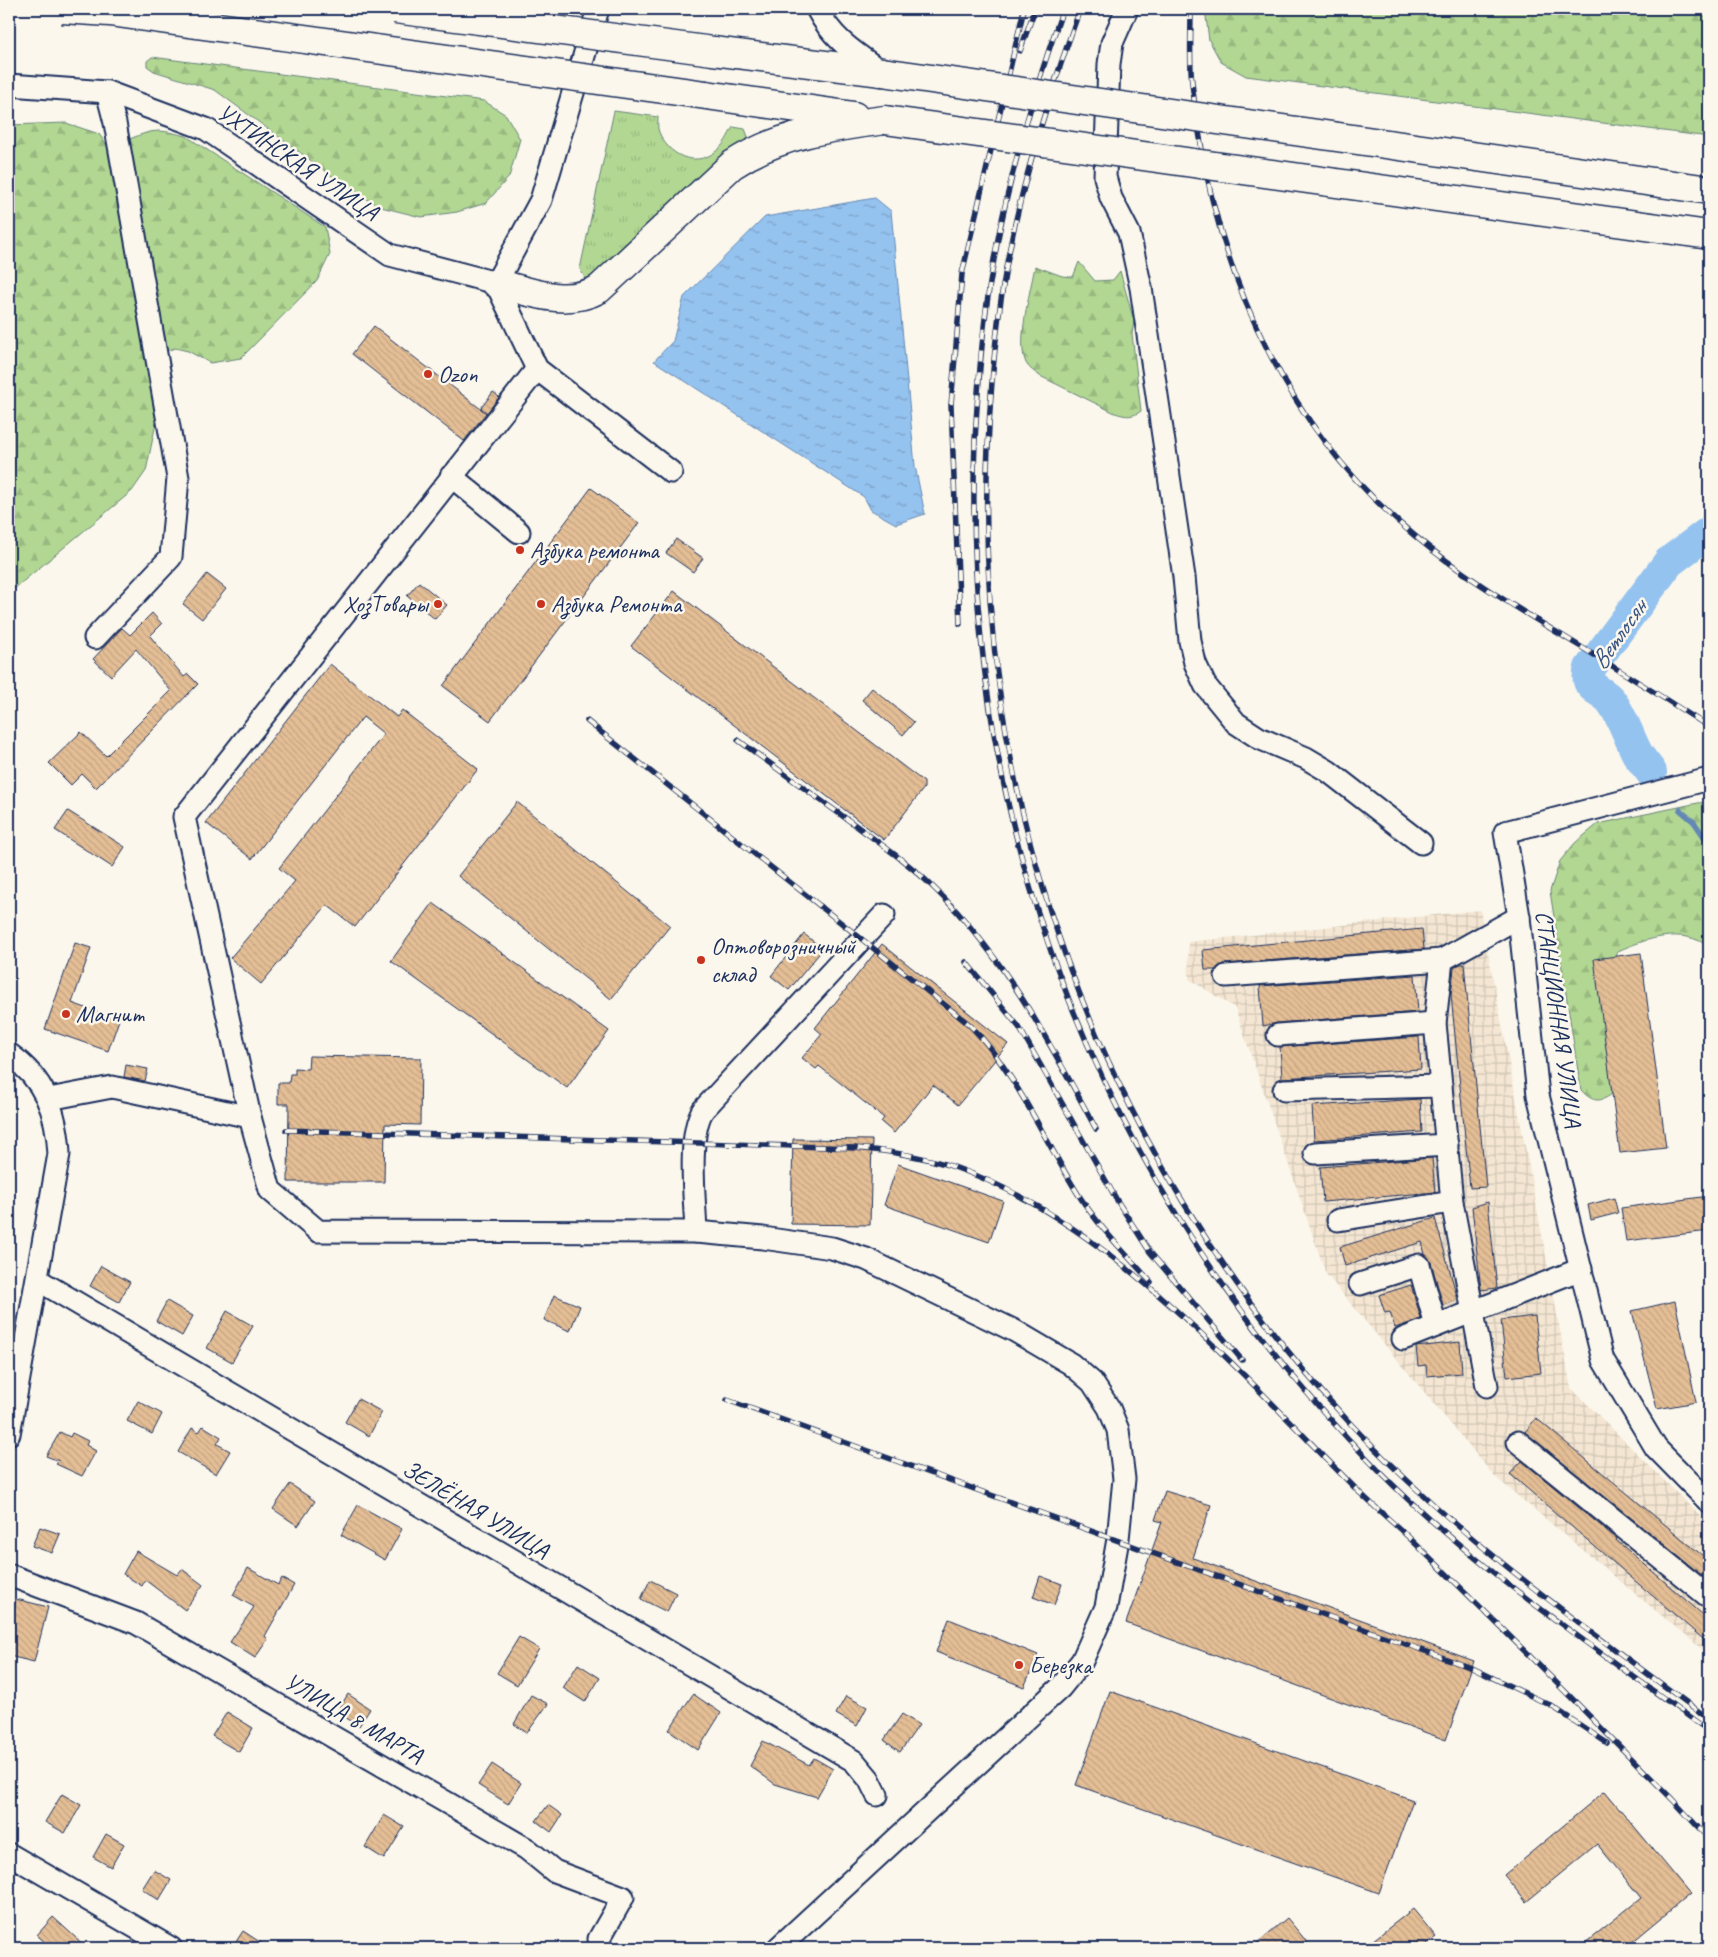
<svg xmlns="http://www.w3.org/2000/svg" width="1718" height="1957" font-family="Caveat,sans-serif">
  <defs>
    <pattern id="industrial-grid" width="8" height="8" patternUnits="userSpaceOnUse" patternTransform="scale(1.25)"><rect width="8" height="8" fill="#f4e6d2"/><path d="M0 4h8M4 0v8" fill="none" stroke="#d1c6b7"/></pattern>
    <pattern id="grass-tufts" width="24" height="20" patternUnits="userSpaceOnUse" patternTransform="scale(1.25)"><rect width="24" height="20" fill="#b2d792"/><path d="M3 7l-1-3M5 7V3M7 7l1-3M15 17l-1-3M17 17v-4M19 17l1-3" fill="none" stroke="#98b980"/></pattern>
    <pattern id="forest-firs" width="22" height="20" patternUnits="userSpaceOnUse" patternTransform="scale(1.25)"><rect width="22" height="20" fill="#b2d792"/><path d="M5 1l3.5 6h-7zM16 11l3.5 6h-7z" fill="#98b980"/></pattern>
    <pattern id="water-ripples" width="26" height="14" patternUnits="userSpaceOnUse" patternTransform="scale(1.25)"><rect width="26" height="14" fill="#95c3ef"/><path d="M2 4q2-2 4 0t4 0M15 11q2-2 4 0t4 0" fill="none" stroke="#799fc5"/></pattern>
    <pattern id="building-back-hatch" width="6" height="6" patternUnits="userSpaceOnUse" patternTransform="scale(1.25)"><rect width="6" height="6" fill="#e4be95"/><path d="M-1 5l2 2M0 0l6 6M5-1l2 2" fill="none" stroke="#c3a483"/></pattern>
  </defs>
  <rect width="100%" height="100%" fill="#fbf7ec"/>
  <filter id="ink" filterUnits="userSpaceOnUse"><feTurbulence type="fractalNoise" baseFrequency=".02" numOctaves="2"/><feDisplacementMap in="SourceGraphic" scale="10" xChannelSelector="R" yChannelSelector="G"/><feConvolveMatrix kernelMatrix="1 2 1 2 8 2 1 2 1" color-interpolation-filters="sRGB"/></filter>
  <g filter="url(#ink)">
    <polygon fill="url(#industrial-grid)" points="1480,910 1571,1388 1709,1525 1709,1655 1494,1476 1326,1274 1235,1008 1189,979 1188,942"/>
    <path fill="url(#grass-tufts)" stroke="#668378" d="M614,111L658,117C658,122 657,128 659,132C668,155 694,168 715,152C724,146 728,136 733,127L745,129L749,139L748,145L587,282L580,269Z"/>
    <g fill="url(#forest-firs)" stroke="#668378">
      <polygon points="1205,9 1709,9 1709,137 1246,76 1221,62 1209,40"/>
      <polygon points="152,57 484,101 506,115 520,139 509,177 486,203 457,212 421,217 381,207 355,193 215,90 154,71 147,66 147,61"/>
      <path d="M66,123L99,134L106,144C125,145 140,131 159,131C167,131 177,134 186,136L325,227L330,254L317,281L241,358L210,363L188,351L175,348L166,351L164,403L156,423L146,471L132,491L9,593V125Z"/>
      <path d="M1079,262L1095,281L1113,280L1120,271L1134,321L1132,334L1141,411C1132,418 1125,416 1115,413L1040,376C1035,372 1029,369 1026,363C1016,342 1031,289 1035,266L1062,276L1073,277Z"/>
      <path d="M1709,802V947C1683,926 1645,939 1618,951L1611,971L1612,1094C1600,1103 1592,1102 1581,1090L1550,891L1560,861L1575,843L1598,824L1698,803Z"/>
    </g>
    <polygon fill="url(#water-ripples)" stroke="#6488b5" points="875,198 891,211 915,466 925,514 896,524 871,510 864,497 654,361 673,341 684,297 765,217"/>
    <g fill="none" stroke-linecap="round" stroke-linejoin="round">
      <polyline stroke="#6488b5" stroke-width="5.5" points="1680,810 1694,822 1709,844"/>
      <path stroke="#95c3ef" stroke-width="32" d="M1651,772C1647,766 1641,760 1637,753C1628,736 1623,717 1611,701C1601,688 1583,690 1590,668L1669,562L1709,532"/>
    </g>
    <g fill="url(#building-back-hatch)" stroke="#1b2f5e">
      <polygon points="374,326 486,413 464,441 352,354"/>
      <polygon points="493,392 499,397 487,413 481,408"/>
      <polygon points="591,488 639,523 490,721 443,686"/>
      <polygon points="676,539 703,558 693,572 666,553"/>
      <polygon points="207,574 226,589 202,619 183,604"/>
      <polygon points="419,582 447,605 435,619 407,596"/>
      <polygon points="674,591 924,782 924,788 884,840 631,646"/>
      <polygon points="152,613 162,624 150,636 184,677 188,674 198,684 96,788 82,774 71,785 49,763 81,732 106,756 171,691 136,649 111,676 93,659 122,628 130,635"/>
      <polygon points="330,664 397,717 402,710 478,769 355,927 327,905 261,984 230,958 295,881 279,868 384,734 363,717 252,859 206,823"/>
      <polygon points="872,688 914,722 903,735 862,700"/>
      <polygon points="517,802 670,926 611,999 458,876"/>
      <polygon points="68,811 125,847 112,867 55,830"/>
      <polygon points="433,903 609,1031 567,1088 391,961"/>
      <polygon points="1422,929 1424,949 1225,964 1216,970 1205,970 1203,950"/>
      <polygon points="804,934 823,949 789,990 771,976"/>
      <polygon points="75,943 91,948 72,1003 119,1020 108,1051 45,1029"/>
      <polygon points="882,944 1008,1044 958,1105 933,1085 894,1133 881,1122 884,1118 819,1066 816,1069 802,1058 822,1034 815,1028"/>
      <polygon points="1641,953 1666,1148 1620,1153 1594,959"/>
      <polygon points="1460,964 1464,964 1486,1187 1470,1188 1451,995 1454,968"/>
      <polygon points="1415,975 1418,1012 1277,1023 1263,1026 1260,986"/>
      <polygon points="1419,1037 1421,1069 1282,1078 1280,1047"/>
      <polygon points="309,1056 421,1058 420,1125 385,1124 384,1182 288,1182 289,1104 278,1104 278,1083 289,1083 290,1074 295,1074 295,1068 308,1069"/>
      <polygon points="126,1065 148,1069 145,1081 124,1077"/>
      <polygon points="1420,1099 1422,1132 1314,1140 1312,1106"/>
      <polygon points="793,1139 872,1140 870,1225 791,1224"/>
      <polygon points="1432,1158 1435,1192 1323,1202 1320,1167"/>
      <polygon points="898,1164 1003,1201 989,1242 884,1205"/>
      <polygon points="1709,1196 1709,1231 1626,1241 1621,1208"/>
      <polygon points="1614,1198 1618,1213 1591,1220 1588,1205"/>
      <polygon points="1488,1202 1497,1288 1481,1290 1472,1207"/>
      <polygon points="1435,1218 1458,1300 1443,1305 1431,1262 1425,1255 1422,1242 1345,1266 1340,1247"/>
      <polygon points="101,1266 130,1282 119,1302 90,1286"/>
      <polygon points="1411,1285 1421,1319 1395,1328 1390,1312 1385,1313 1379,1295"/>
      <polygon points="554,1295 580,1306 570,1331 544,1320"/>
      <polygon points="167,1301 193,1316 182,1336 156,1321"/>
      <polygon points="1675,1301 1696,1402 1657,1409 1632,1311"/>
      <polygon points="227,1311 253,1326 232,1362 207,1348"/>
      <polygon points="1535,1316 1541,1373 1507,1377 1501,1320"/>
      <polygon points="1460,1342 1462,1373 1427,1376 1426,1365 1418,1366 1416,1347"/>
      <polygon points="358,1399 382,1412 369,1436 345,1422"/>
      <polygon points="138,1401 162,1414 152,1434 127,1421"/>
      <polygon points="1536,1418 1709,1561 1709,1581 1525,1432"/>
      <polygon points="203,1426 221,1437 217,1444 230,1451 216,1474 178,1452 192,1428 199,1432"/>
      <polygon points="60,1432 70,1437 72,1433 88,1441 86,1445 96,1451 82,1476 56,1464 59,1461 46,1456"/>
      <polygon points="1522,1461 1617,1539 1616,1540 1709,1620 1709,1644 1510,1474"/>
      <polygon points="290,1484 315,1501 298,1526 273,1509"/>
      <polygon points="1165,1491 1211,1505 1193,1558 1474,1661 1446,1740 1126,1623 1162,1522 1155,1520"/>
      <polygon points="358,1505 402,1529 385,1560 341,1535"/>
      <polygon points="40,1527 60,1534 52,1553 32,1546"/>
      <polygon points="136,1551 177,1575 182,1569 203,1585 185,1610 145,1580 142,1586 123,1574"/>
      <polygon points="248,1568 278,1585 282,1578 294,1585 265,1636 268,1639 255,1658 230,1642 254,1607 233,1595"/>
      <polygon points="1040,1576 1062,1584 1054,1605 1033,1597"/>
      <polygon points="650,1580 676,1593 667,1612 641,1599"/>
      <polygon points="16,1599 48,1607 34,1662 9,1656 9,1629"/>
      <polygon points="949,1619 1038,1655 1024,1687 936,1652"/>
      <polygon points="519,1637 539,1649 517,1685 497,1673"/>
      <polygon points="578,1664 600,1678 585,1702 563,1688"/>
      <polygon points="1110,1691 1413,1800 1379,1893 1076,1785"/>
      <polygon points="348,1694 370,1709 359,1726 337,1712"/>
      <polygon points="693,1694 721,1713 698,1750 669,1730"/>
      <polygon points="531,1695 548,1704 527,1733 514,1724"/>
      <polygon points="846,1696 867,1707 857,1726 836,1714"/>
      <polygon points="227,1712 253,1728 239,1752 212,1736"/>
      <polygon points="902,1714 919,1725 900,1752 884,1740"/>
      <polygon points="763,1741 809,1765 814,1758 833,1769 817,1797 775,1784 750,1766"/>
      <polygon points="492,1764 521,1783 508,1804 478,1785"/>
      <polygon points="1605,1791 1690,1894 1625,1948 1579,1948 1641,1898 1597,1844 1526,1902 1504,1875"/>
      <polygon points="62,1794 81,1805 65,1833 45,1822"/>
      <polygon points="548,1805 562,1815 551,1832 536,1821"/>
      <polygon points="384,1815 404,1827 384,1859 365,1847"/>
      <polygon points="106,1834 124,1844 111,1867 93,1857"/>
      <polygon points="154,1870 171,1880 159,1900 142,1889"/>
      <polygon points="1413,1909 1436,1937 1422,1948 1363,1948"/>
      <polygon points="53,1917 87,1948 51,1948 37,1935"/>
      <polygon points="1287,1918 1312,1948 1251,1948"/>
      <polygon points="243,1931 269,1948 232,1948"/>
    </g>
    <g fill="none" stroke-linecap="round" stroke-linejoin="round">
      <g stroke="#1b2f5e" stroke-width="25">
        <g id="minor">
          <path d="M817,9C833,40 854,52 882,72"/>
          <polyline points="1127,9 1112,43 1109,64 1105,177 1111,198 1129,233 1141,288 1184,577 1190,641 1195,663 1205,685 1236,723 1259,738 1306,758 1328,771 1421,843"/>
          <polyline points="9,85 107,92 206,129 390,255 496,283"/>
          <polyline points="496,283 541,200 598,9"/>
          <polyline points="496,283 537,369 671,472"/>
          <polyline points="537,369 184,817 250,1117 270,1190 318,1231 696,1232 763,1238 832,1248 866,1259 1015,1331 1071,1364 1092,1382 1109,1408 1118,1430 1124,1479 1118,1539 1106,1607 1082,1661 1060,1688 778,1948"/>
          <polyline points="451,476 519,532"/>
          <polyline points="95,638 171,557 178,478 115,123 107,92"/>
          <polyline points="1709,779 1505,832 1519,917 1538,1095 1603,1360 1656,1448 1709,1502"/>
          <polyline points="1226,976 1442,960"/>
          <polyline points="1278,1035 1435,1023"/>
          <path d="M9,1054C44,1079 57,1111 59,1154L9,1434"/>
          <polyline points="1284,1090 1441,1086"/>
          <polyline points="49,1099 112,1087 250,1117"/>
          <polyline points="1315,1153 1447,1145"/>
          <polyline points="1338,1220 1452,1202"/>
          <path d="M696,1232C695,1201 687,1135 703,1110L884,915"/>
          <polyline points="38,1280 854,1761 869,1779 877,1795"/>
          <polyline points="1360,1284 1419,1265 1436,1326"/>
          <polyline points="1403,1339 1581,1269"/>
          <polyline points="1487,1386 1452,1202 1435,1023 1442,960 1519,917"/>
          <polyline points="1518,1442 1709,1597"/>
          <polyline points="9,1575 136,1623 527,1849 554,1871 623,1897 599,1939"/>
          <polyline points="9,1854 171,1948"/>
        </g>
      </g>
      <g stroke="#1b2f5e" stroke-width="31">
        <g id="major">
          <polyline points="713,51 882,72"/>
          <polyline points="706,95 854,116"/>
          <path d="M496,283C531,292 565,307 599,289L732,165C779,134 831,127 885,120"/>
        </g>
      </g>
      <use href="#minor" stroke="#fbf7ec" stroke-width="21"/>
      <use href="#major" stroke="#fbf7ec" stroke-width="28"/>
      <g stroke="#1b2f5e" stroke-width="5.5">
        <g id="rail">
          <path d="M1063,9C1033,94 1007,182 992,271C982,327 978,384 975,441C960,831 1104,1192 1378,1470C1475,1569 1597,1649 1709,1731"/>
          <path d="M1080,9C1050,93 1022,180 1006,268C997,320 992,373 989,426C967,794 1099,1150 1348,1421C1455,1536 1583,1626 1709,1719"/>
          <path d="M1191,9C1191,29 1190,50 1191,70C1192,91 1196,111 1199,132C1222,286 1293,436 1415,536C1466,579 1524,612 1581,647C1624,673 1667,700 1709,727"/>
          <polyline points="1020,51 1035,9"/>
          <polyline points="960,624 951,405 962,274 1024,9"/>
          <path d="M587,721L970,1025C1017,1074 1042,1136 1078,1194C1099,1227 1125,1253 1151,1282"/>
          <path d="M738,740C775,767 813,795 851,822C879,843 909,863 934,888C1004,955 1051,1045 1096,1129"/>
          <polyline points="966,962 1019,1027 1118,1202 1150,1252 1242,1360"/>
          <path d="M286,1130L855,1148C889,1151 922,1156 954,1167C1110,1221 1245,1378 1359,1492C1380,1512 1402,1530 1422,1550C1507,1632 1589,1716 1672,1799L1709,1839"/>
          <polyline points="727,1400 1472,1668 1550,1705 1607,1743"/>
        </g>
      </g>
      <use href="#rail" stroke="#fbf7ec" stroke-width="4" stroke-dasharray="11" stroke-linecap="butt"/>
      <g stroke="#1b2f5e" stroke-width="31" stroke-linecap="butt">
        <g id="major-bridge">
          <polyline points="62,9 110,12 706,95"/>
          <polyline points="395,9 713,51"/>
          <polyline points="882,72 1709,190"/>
          <polyline points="885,120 1709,235"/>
        </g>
      </g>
      <use href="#major-bridge" stroke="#fbf7ec" stroke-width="28"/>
    </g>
  </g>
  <g fill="#c8321e" stroke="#fbf7ec" stroke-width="2">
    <circle cx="428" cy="374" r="5"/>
    <circle cx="520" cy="550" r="5"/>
    <circle cx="438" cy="604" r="5"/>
    <circle cx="541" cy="604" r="5"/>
    <circle cx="701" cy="960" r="5"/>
    <circle cx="66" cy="1014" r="5"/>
    <circle cx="1019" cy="1665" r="5"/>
  </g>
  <g text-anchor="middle" stroke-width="5" stroke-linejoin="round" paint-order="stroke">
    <g font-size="24" fill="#1b2f5e" stroke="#fbf7ec">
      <text transform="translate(298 162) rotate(34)" y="8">УХТИНСКАЯ УЛИЦА</text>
      <text transform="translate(1559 1019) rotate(82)" y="8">СТАНЦИОННАЯ УЛИЦА</text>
      <text transform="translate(476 1509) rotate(31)" y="8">ЗЕЛЁНАЯ УЛИЦА</text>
      <text transform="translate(354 1718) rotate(30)" y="8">УЛИЦА 8 МАРТА</text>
    </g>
    <g font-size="24" fill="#1b2f5e" stroke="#fbf7ec" text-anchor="start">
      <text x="438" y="382">Ozon</text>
      <text x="530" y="558">Азбука ремонта</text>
      <text x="428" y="612" text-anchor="end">ХозТовары</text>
      <text x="551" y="612">Азбука Ремонта</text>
      <text x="711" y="954">Оптоворозничный<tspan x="711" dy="28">склад</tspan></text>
      <text x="76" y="1022">Магнит</text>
      <text x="1029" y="1673">Березка</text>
    </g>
    <g font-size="25" font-style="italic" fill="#3a5482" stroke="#fbf7ec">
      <text transform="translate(1618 634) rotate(-55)" y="9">Ветлосян</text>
    </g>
  </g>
  <rect width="1718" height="1957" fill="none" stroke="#fbf7ec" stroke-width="30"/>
  <rect x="15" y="15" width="1688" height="1927" fill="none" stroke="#1b2f5e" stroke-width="2" filter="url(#ink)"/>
</svg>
